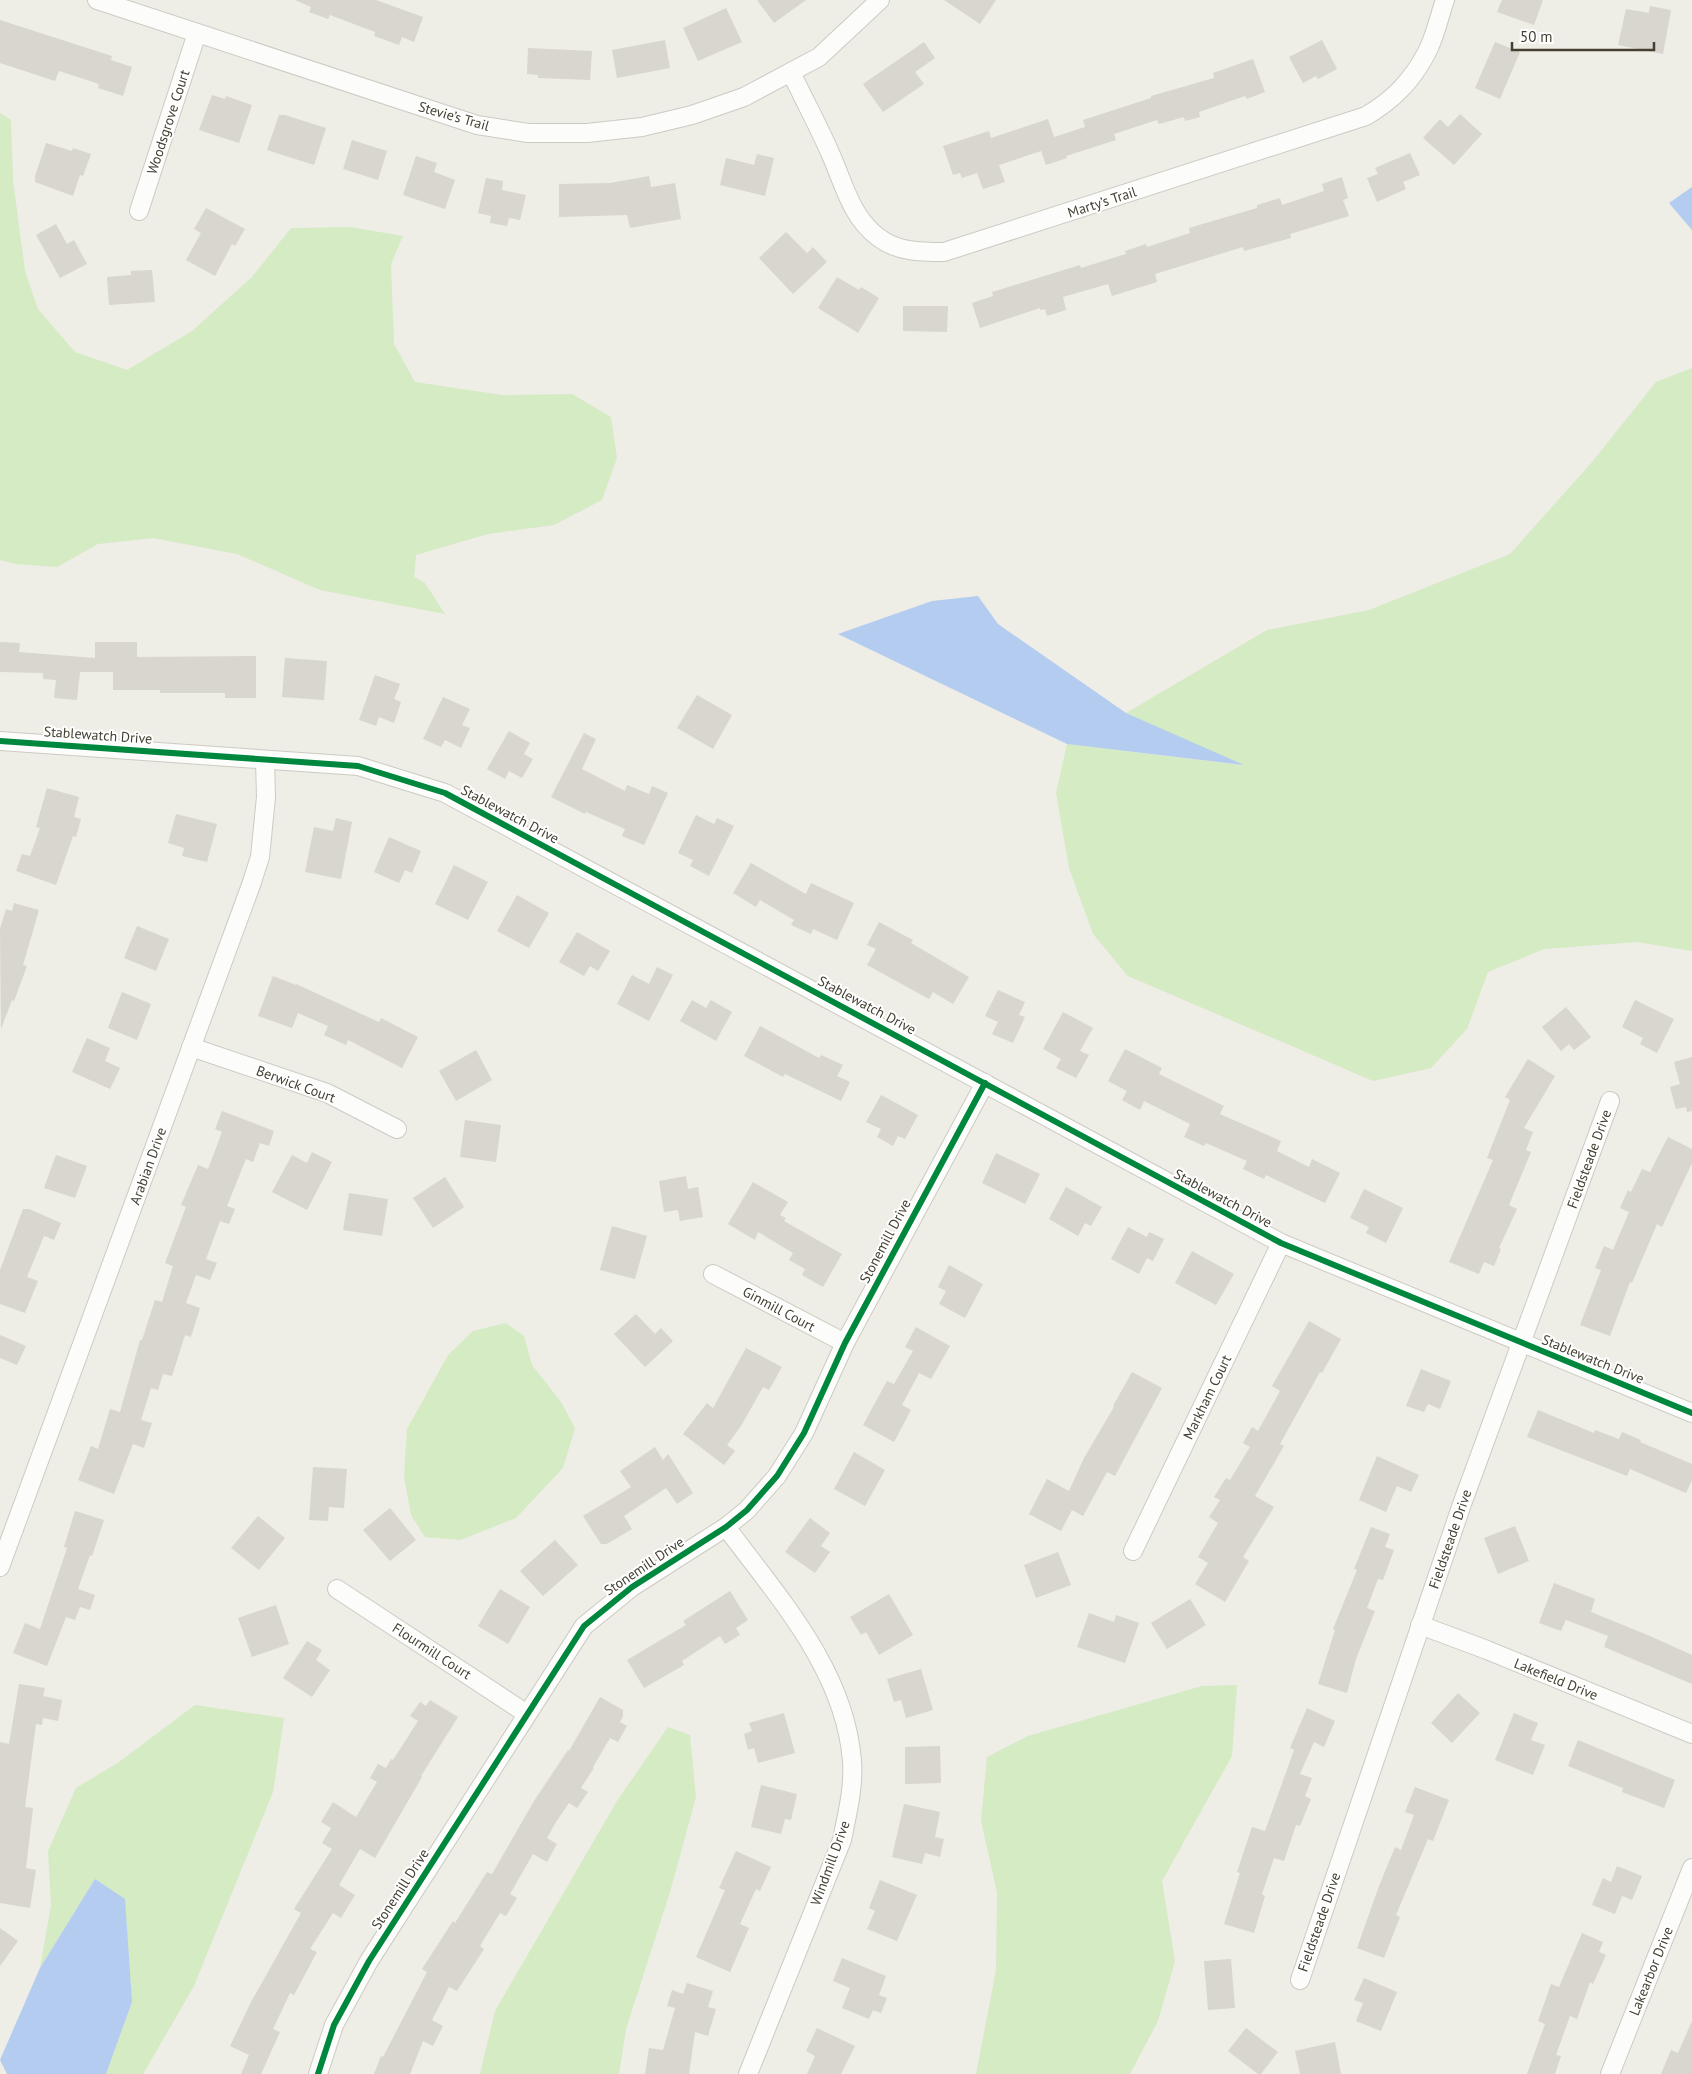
<svg xmlns="http://www.w3.org/2000/svg" width="1692" height="2074" font-family="'PT Sans',sans-serif">
  <rect width="100%" height="100%" fill="#eeede6"/>
  <g fill="#d4ebc4">
    <polygon points="0,113 11,120 13,180 25,271 38,309 75,352 127,370 192,331 252,277 291,228 350,227 403,236 391,264 394,344 415,382 502,395 572,394 611,417 617,458 602,500 554,525 488,534 416,555 414,577 425,583 445,614 320,590 237,554 153,538 98,544 57,567 16,564 0,560"/>
    <polygon points="1692,368 1692,951 1637,942 1544,949 1488,972 1467,1029 1431,1068 1373,1081 1128,976 1093,934 1069,868 1056,793 1067,744 1242,765 1126,713 1267,630 1369,610 1510,554 1592,462 1656,382"/>
    <polygon points="506,1323 524,1336 532,1365 561,1402 575,1428 563,1468 516,1518 460,1540 425,1537 411,1515 404,1477 407,1429 448,1355 473,1331"/>
    <polygon points="1237,1685 1232,1756 1162,1881 1175,1961 1158,2021 1130,2074 976,2074 996,1970 997,1892 981,1821 987,1757 1028,1736 1202,1686"/>
    <polygon points="195,1705 284,1718 273,1792 194,1986 143,2074 106,2074 132,2002 95,1879 40,1968 51,1905 48,1851 76,1788 119,1762"/>
    <polygon points="668,1727 690,1735 696,1797 670,1892 626,2029 619,2074 480,2074 495,2011 617,1801"/>
  </g>
  <g fill="#b3ccf0">
    <polygon points="1692,187 1692,230 1669,203"/>
    <polygon points="978,596 998,624 1126,713 1244,765 1067,744 838,634 932,601"/>
    <polygon points="95,1879 125,1899 132,2002 106,2074 7,2074 0,2060 40,1968"/>
  </g>
  <g fill="#d8d6ce">
    <polygon points="295,0 376,0 423,17 414,42 402,37 399,45 374,36 375,32 330,15 328,19 309,12 311,7"/>
    <polygon points="757,0 806,0 774,23"/>
    <polygon points="944,0 996,0 980,24"/>
    <polygon points="1502,0 1543,0 1534,25 1497,12"/>
    <polygon points="1650,6 1671,10 1663,54 1618,45 1626,9 1649,13"/>
    <polygon points="726,8 742,42 698,61 683,28"/>
    <polygon points="0,20 112,56 111,60 132,67 123,96 98,88 99,84 59,71 55,81 0,63"/>
    <polygon points="665,40 670,68 617,78 612,50"/>
    <polygon points="1322,40 1337,69 1318,79 1316,76 1303,83 1289,57"/>
    <polygon points="924,42 935,58 915,72 924,84 883,112 863,84"/>
    <polygon points="1495,42 1520,52 1500,99 1475,88"/>
    <polygon points="528,48 592,51 590,80 538,78 538,75 527,74"/>
    <polygon points="1253,59 1265,92 1247,99 1245,96 1199,112 1200,117 1185,121 1184,117 1159,124 1157,120 1114,134 1116,140 1066,156 1067,158 1046,165 1041,151 999,165 1005,182 983,189 977,173 962,178 960,173 953,175 943,146 989,131 991,138 1048,119 1054,137 1085,127 1083,120 1151,98 1151,96 1214,78 1213,73"/>
    <polygon points="212,95 225,99 226,96 252,105 239,143 199,130"/>
    <polygon points="1460,114 1482,134 1454,165 1423,138 1440,119 1448,127"/>
    <polygon points="279,115 285,115 326,128 314,165 267,150"/>
    <polygon points="352,140 387,151 378,180 343,169"/>
    <polygon points="46,143 72,151 73,148 91,154 83,176 80,175 73,196 35,182 35,176"/>
    <polygon points="1410,153 1420,175 1403,182 1406,189 1377,202 1367,178 1378,174 1375,168"/>
    <polygon points="757,154 774,158 765,196 720,185 726,158 754,165"/>
    <polygon points="416,156 437,163 434,172 455,180 445,209 403,195"/>
    <polygon points="649,176 651,187 675,183 681,219 630,228 627,215 559,217 559,184 610,183"/>
    <polygon points="1342,177 1348,198 1343,200 1349,216 1290,234 1291,238 1244,251 1243,247 1155,274 1157,282 1112,296 1108,284 1063,297 1066,310 1047,316 1045,309 1040,310 1040,308 980,328 972,303 993,296 992,292 1080,265 1081,268 1126,254 1125,251 1146,244 1147,247 1190,233 1189,228 1257,208 1257,205 1280,198 1282,205 1324,191 1322,184"/>
    <polygon points="486,178 503,181 502,190 526,195 520,220 509,218 507,226 490,223 491,216 478,213"/>
    <polygon points="206,208 245,229 235,246 232,244 215,276 186,260 201,233 194,229"/>
    <polygon points="56,224 67,244 74,240 87,264 60,278 36,235"/>
    <polygon points="786,232 807,253 813,247 827,262 793,294 759,258"/>
    <polygon points="152,270 155,302 109,305 107,277 131,275 131,271"/>
    <polygon points="837,277 859,290 861,287 879,298 858,333 818,308"/>
    <polygon points="903,306 948,306 947,332 903,331"/>
    <polygon points="0,642 20,643 19,652 95,658 95,642 137,642 137,657 256,656 256,698 225,698 225,693 160,693 160,690 113,690 113,672 80,672 77,700 54,698 56,680 43,679 43,673 0,672"/>
    <polygon points="285,658 327,661 324,700 282,697"/>
    <polygon points="375,675 400,684 394,699 401,702 394,723 379,717 376,726 359,720"/>
    <polygon points="697,695 732,715 713,749 677,728"/>
    <polygon points="443,697 470,709 462,725 470,728 461,748 445,740 441,747 423,739"/>
    <polygon points="509,731 530,743 524,754 533,759 522,778 509,771 505,779 487,769"/>
    <polygon points="584,733 596,739 582,769 625,791 627,785 649,794 652,786 668,793 644,845 622,836 625,829 586,812 585,814 551,797"/>
    <polygon points="47,788 79,797 74,817 81,819 76,837 73,836 56,885 16,871 22,854 30,856 40,828 36,827"/>
    <polygon points="176,814 217,824 207,862 182,856 184,848 168,843"/>
    <polygon points="696,815 714,824 717,818 734,826 709,876 690,866 693,860 678,853"/>
    <polygon points="336,818 352,822 341,879 305,872 314,827 333,831"/>
    <polygon points="389,837 421,851 412,873 405,870 399,883 374,872"/>
    <polygon points="751,863 806,894 811,883 854,903 837,940 813,929 811,934 791,925 794,920 760,900 756,907 733,893"/>
    <polygon points="454,865 488,882 468,920 435,904"/>
    <polygon points="517,895 549,913 529,948 497,931"/>
    <polygon points="14,903 39,910 23,965 27,966 14,1001 12,1000 1,1029 0,929 6,909 12,911"/>
    <polygon points="879,922 913,940 911,943 969,977 953,1004 933,992 929,999 867,965 876,949 867,945"/>
    <polygon points="137,926 169,939 156,971 124,958"/>
    <polygon points="577,932 610,951 598,971 590,966 584,976 559,962"/>
    <polygon points="657,967 673,975 649,1021 617,1004 632,975 649,984"/>
    <polygon points="273,976 296,985 296,984 379,1022 381,1018 418,1037 402,1068 348,1040 346,1045 324,1035 328,1026 298,1013 292,1028 258,1016"/>
    <polygon points="998,990 1025,1002 1019,1015 1025,1017 1013,1043 992,1034 998,1022 985,1016"/>
    <polygon points="122,992 151,1004 137,1040 108,1028"/>
    <polygon points="692,1000 706,1008 711,1000 732,1012 716,1041 680,1021"/>
    <polygon points="1635,1000 1674,1019 1657,1053 1640,1044 1643,1038 1622,1027"/>
    <polygon points="1566,1007 1591,1037 1574,1050 1569,1044 1561,1051 1542,1027"/>
    <polygon points="1063,1012 1093,1028 1080,1051 1089,1055 1076,1078 1056,1068 1061,1059 1043,1049"/>
    <polygon points="760,1026 819,1058 821,1055 843,1065 837,1076 850,1082 841,1101 785,1074 783,1077 744,1056"/>
    <polygon points="87,1038 110,1048 105,1061 120,1068 110,1089 72,1072"/>
    <polygon points="1125,1049 1162,1068 1159,1074 1224,1106 1220,1114 1281,1141 1277,1151 1309,1167 1312,1159 1340,1173 1325,1203 1266,1175 1264,1179 1243,1169 1247,1161 1206,1143 1204,1146 1184,1137 1190,1124 1144,1101 1140,1110 1122,1100 1127,1091 1108,1081"/>
    <polygon points="476,1050 492,1080 456,1101 439,1071"/>
    <polygon points="1692,1057 1692,1111 1687,1112 1686,1107 1676,1109 1670,1087 1680,1084 1674,1062"/>
    <polygon points="1528,1059 1555,1076 1524,1128 1533,1132 1526,1150 1531,1152 1509,1205 1517,1209 1499,1248 1501,1249 1494,1266 1484,1262 1479,1274 1449,1262 1493,1160 1487,1158 1510,1100 1505,1097"/>
    <polygon points="881,1095 918,1115 905,1139 898,1136 893,1146 877,1137 881,1129 866,1122"/>
    <polygon points="222,1111 274,1131 269,1146 260,1143 253,1162 246,1159 227,1206 235,1209 229,1224 220,1221 206,1259 217,1263 210,1280 196,1275 186,1303 200,1308 191,1337 185,1335 172,1376 163,1374 158,1390 151,1388 141,1420 152,1423 144,1448 133,1444 114,1494 78,1480 91,1446 98,1449 110,1409 120,1412 140,1340 142,1340 155,1300 162,1302 173,1266 165,1263 186,1207 181,1205 198,1165 208,1169 222,1132 215,1129"/>
    <polygon points="465,1120 501,1125 496,1162 460,1157"/>
    <polygon points="1668,1137 1692,1149 1692,1163 1662,1227 1657,1224 1632,1283 1630,1282 1610,1336 1580,1325 1601,1270 1595,1268 1604,1246 1613,1250 1629,1212 1620,1208 1628,1190 1631,1192 1642,1169 1650,1172"/>
    <polygon points="312,1152 332,1162 307,1210 272,1192 292,1155 307,1163"/>
    <polygon points="996,1153 1040,1174 1025,1204 982,1183"/>
    <polygon points="56,1155 87,1166 75,1198 44,1188"/>
    <polygon points="686,1176 688,1189 698,1187 703,1217 680,1221 678,1210 664,1212 659,1181"/>
    <polygon points="445,1177 464,1207 433,1228 413,1198"/>
    <polygon points="753,1182 788,1202 780,1215 786,1218 784,1221 842,1254 823,1287 802,1275 805,1269 789,1260 793,1253 758,1232 755,1240 728,1224"/>
    <polygon points="1066,1187 1102,1207 1091,1226 1085,1223 1078,1236 1049,1219"/>
    <polygon points="1364,1189 1403,1208 1386,1243 1366,1233 1369,1227 1350,1218"/>
    <polygon points="349,1193 388,1199 382,1236 343,1230"/>
    <polygon points="23,1209 29,1209 61,1223 54,1240 44,1236 27,1277 38,1281 25,1313 0,1304 0,1270"/>
    <polygon points="612,1226 647,1236 635,1279 600,1270"/>
    <polygon points="1128,1227 1147,1237 1149,1232 1164,1239 1153,1261 1147,1258 1139,1274 1111,1259"/>
    <polygon points="1192,1251 1234,1274 1216,1305 1175,1283"/>
    <polygon points="949,1265 983,1284 965,1318 939,1304 946,1291 938,1287"/>
    <polygon points="636,1314 655,1334 661,1328 673,1341 645,1367 614,1334"/>
    <polygon points="1309,1321 1341,1339 1322,1373 1320,1372 1280,1444 1284,1446 1255,1496 1274,1507 1243,1557 1249,1561 1225,1602 1195,1584 1208,1563 1198,1557 1218,1523 1209,1517 1220,1500 1214,1497 1226,1478 1230,1480 1250,1447 1243,1443 1252,1427 1258,1431 1280,1391 1272,1386"/>
    <polygon points="916,1327 950,1346 931,1379 919,1373 902,1405 911,1410 894,1442 863,1425 887,1381 894,1384 913,1351 905,1347"/>
    <polygon points="0,1335 26,1346 17,1365 0,1358"/>
    <polygon points="746,1348 782,1367 769,1390 763,1387 741,1426 727,1445 735,1451 724,1465 683,1434 707,1403 713,1408"/>
    <polygon points="1421,1369 1451,1381 1440,1409 1428,1404 1424,1412 1406,1406"/>
    <polygon points="1132,1372 1162,1388 1115,1476 1107,1472 1083,1516 1072,1510 1061,1531 1029,1514 1047,1479 1069,1491 1084,1458 1114,1407 1113,1406"/>
    <polygon points="1538,1410 1594,1433 1595,1430 1619,1439 1622,1432 1641,1440 1640,1442 1692,1464 1692,1480 1686,1493 1630,1469 1627,1476 1527,1437"/>
    <polygon points="655,1447 663,1460 668,1454 693,1493 677,1504 666,1488 624,1516 632,1529 607,1544 601,1544 583,1516 631,1487 620,1471"/>
    <polygon points="854,1452 885,1470 865,1506 834,1489"/>
    <polygon points="1377,1456 1419,1475 1411,1492 1397,1486 1386,1512 1359,1500"/>
    <polygon points="313,1467 347,1469 344,1508 329,1507 328,1521 309,1520"/>
    <polygon points="390,1508 416,1540 390,1561 363,1530"/>
    <polygon points="75,1511 104,1520 92,1556 90,1555 78,1589 95,1595 90,1610 80,1607 75,1620 66,1617 47,1666 13,1653 25,1623 40,1629 67,1548 64,1547"/>
    <polygon points="258,1516 285,1538 259,1570 231,1548"/>
    <polygon points="810,1518 830,1533 821,1546 830,1552 815,1573 785,1552"/>
    <polygon points="1515,1526 1529,1561 1498,1574 1484,1538"/>
    <polygon points="1371,1527 1390,1534 1385,1547 1394,1550 1383,1580 1378,1579 1367,1608 1375,1611 1356,1659 1347,1693 1318,1684 1335,1630 1333,1629 1357,1570 1354,1569"/>
    <polygon points="555,1540 578,1565 543,1596 520,1571"/>
    <polygon points="1058,1552 1071,1585 1036,1598 1024,1565"/>
    <polygon points="1554,1583 1595,1599 1591,1612 1650,1636 1692,1655 1692,1684 1604,1647 1608,1636 1566,1620 1561,1631 1539,1623"/>
    <polygon points="500,1589 530,1607 508,1644 478,1626"/>
    <polygon points="730,1591 748,1620 736,1628 740,1635 725,1644 720,1636 682,1661 684,1665 644,1688 627,1660 686,1625 683,1621"/>
    <polygon points="889,1594 913,1635 879,1655 866,1632 861,1635 850,1617"/>
    <polygon points="1190,1599 1206,1625 1167,1649 1151,1623"/>
    <polygon points="276,1605 289,1644 252,1657 238,1618"/>
    <polygon points="1089,1613 1114,1622 1116,1615 1139,1623 1125,1663 1077,1647"/>
    <polygon points="307,1641 322,1650 316,1660 330,1670 312,1697 283,1678"/>
    <polygon points="921,1669 933,1710 906,1718 901,1700 894,1702 887,1679"/>
    <polygon points="19,1684 45,1688 43,1696 62,1700 58,1721 43,1718 42,1725 36,1724 25,1807 33,1808 26,1868 36,1870 30,1908 0,1903 0,1742 9,1744"/>
    <polygon points="1458,1693 1480,1713 1452,1743 1431,1723"/>
    <polygon points="600,1697 623,1710 623,1716 620,1722 627,1726 618,1742 610,1738 593,1767 594,1768 581,1788 588,1792 577,1808 569,1803 556,1822 547,1838 557,1844 547,1862 533,1854 510,1894 517,1898 506,1916 500,1913 480,1946 484,1949 457,1991 449,1987 432,2020 443,2026 433,2046 423,2041 410,2074 374,2074 381,2056 383,2057 427,1972 422,1969 453,1921 455,1923 487,1872 492,1874 534,1801 568,1750 569,1751"/>
    <polygon points="430,1700 458,1717 421,1776 422,1777 375,1858 360,1849 339,1885 355,1895 341,1918 333,1913 310,1949 317,1952 294,1995 290,1993 273,2029 280,2032 261,2074 241,2074 249,2055 230,2046 251,2002 301,1913 294,1909 332,1849 322,1843 331,1828 321,1822 333,1802 356,1817 377,1782 370,1778 378,1764 386,1768 391,1759 393,1760 418,1721 410,1716 420,1702 426,1706"/>
    <polygon points="1307,1708 1335,1721 1324,1747 1314,1742 1300,1774 1312,1778 1305,1796 1311,1799 1300,1826 1296,1825 1284,1861 1274,1858 1262,1894 1265,1896 1254,1933 1224,1924 1240,1873 1237,1872 1252,1827 1265,1831 1294,1750 1290,1748"/>
    <polygon points="784,1713 795,1753 758,1763 754,1748 748,1750 744,1734 752,1731 749,1723"/>
    <polygon points="1514,1713 1538,1723 1531,1740 1545,1745 1533,1775 1495,1760"/>
    <polygon points="1578,1740 1675,1780 1664,1808 1622,1792 1623,1788 1568,1766"/>
    <polygon points="940,1746 941,1783 905,1784 905,1747"/>
    <polygon points="761,1785 797,1794 791,1820 785,1819 781,1834 751,1827"/>
    <polygon points="1415,1787 1449,1800 1433,1841 1428,1839 1396,1915 1400,1917 1384,1958 1357,1948 1379,1886 1395,1847 1401,1850 1414,1815 1405,1812"/>
    <polygon points="904,1804 940,1812 935,1837 944,1839 940,1857 925,1853 922,1864 892,1857"/>
    <polygon points="736,1851 771,1867 760,1891 756,1889 740,1924 749,1928 730,1972 696,1957 725,1890 719,1888"/>
    <polygon points="1617,1866 1642,1876 1632,1900 1622,1896 1615,1914 1592,1905 1603,1878 1611,1882"/>
    <polygon points="880,1880 917,1895 897,1941 867,1929 875,1911 869,1908"/>
    <polygon points="0,1928 18,1941 0,1966"/>
    <polygon points="1582,1933 1603,1942 1599,1952 1606,1955 1593,1984 1590,1982 1577,2019 1570,2016 1556,2055 1561,2056 1555,2074 1527,2074 1545,2024 1538,2021 1551,1984 1559,1987"/>
    <polygon points="842,1958 886,1976 879,1995 887,1998 881,2013 873,2010 869,2019 842,2008 850,1988 833,1981"/>
    <polygon points="1231,1959 1235,2008 1208,2010 1204,1961"/>
    <polygon points="1364,1978 1397,1992 1381,2031 1356,2021 1363,2003 1354,2000"/>
    <polygon points="687,1983 713,1991 708,2007 716,2009 708,2036 695,2032 689,2074 645,2074 649,2048 663,2050 675,2008 667,2006 672,1990 683,1994"/>
    <polygon points="1692,2021 1692,2074 1661,2074 1671,2050 1678,2053"/>
    <polygon points="817,2028 855,2046 841,2074 807,2074 815,2056 806,2051"/>
    <polygon points="1246,2028 1278,2052 1261,2074 1258,2074 1228,2051"/>
    <polygon points="1335,2042 1341,2074 1300,2074 1295,2051"/>
  </g>
  <g fill="none" stroke-linecap="round" stroke-linejoin="round">
    <g stroke="#cccbc3" stroke-width="20">
      <g id="minor">
        <polyline points="97,0 477,125 528,133 587,133 642,127 692,115 744,97 819,57 880,0"/>
        <path d="M791,72C804,100 819,127 831,155C844,184 851,217 878,237C897,252 921,252 944,252L1366,116C1393,100 1412,81 1427,52C1435,37 1439,17 1445,0"/>
        <polyline points="139,211 197,33"/>
        <polyline points="0,741 358,766 445,793 1281,1243 1692,1413"/>
        <polyline points="191,1047 327,1093 397,1129"/>
        <polyline points="713,1274 845,1343"/>
        <path d="M726,1527C778,1597 845,1670 852,1761C854,1788 847,1814 842,1840L748,2074"/>
        <polyline points="1133,1551 1281,1243"/>
        <polyline points="0,1567 251,885 260,857 266,797 265,760"/>
        <polyline points="337,1589 527,1714"/>
        <polyline points="1420,1625 1487,1650 1692,1734"/>
        <polyline points="1300,1980 1462,1504 1610,1101"/>
        <polyline points="318,2074 334,2025 369,1961 584,1626 632,1587 726,1527 747,1510 777,1476 804,1433 845,1343 985,1083"/>
        <polyline points="1610,2074 1692,1868"/>
      </g>
    </g>
    <use href="#minor" stroke="#fcfcfb" stroke-width="18"/>
    <g stroke="#fff" stroke-width="9">
      <g id="cycleway">
        <polyline points="0,741 358,766 445,793 1281,1243 1692,1413"/>
        <polyline points="318,2074 334,2025 369,1961 584,1626 632,1587 726,1527 747,1510 777,1476 804,1433 845,1343 985,1083"/>
      </g>
    </g>
    <use href="#cycleway" stroke="#00873e" stroke-width="6"/>
  </g>
  <g text-anchor="middle" stroke-width="4" stroke-linejoin="round" paint-order="stroke">
    <g font-size="14" fill="#444032" stroke="#fff">
      <text transform="translate(454 116) rotate(16)" y="5">Stevie’s Trail</text>
      <text transform="translate(168 122) rotate(-72)" y="5">Woodsgrove Court</text>
      <text transform="translate(1102 202) rotate(-18)" y="5">Marty’s Trail</text>
      <text transform="translate(98 735) rotate(4)" y="5">Stablewatch Drive</text>
      <text transform="translate(510 814) rotate(28)" y="5">Stablewatch Drive</text>
      <text transform="translate(867 1005) rotate(28)" y="5">Stablewatch Drive</text>
      <text transform="translate(296 1084) rotate(20)" y="5">Berwick Court</text>
      <text transform="translate(1589 1159) rotate(-70)" y="5">Fieldsteade Drive</text>
      <text transform="translate(148 1166) rotate(-70)" y="5">Arabian Drive</text>
      <text transform="translate(1223 1198) rotate(28)" y="5">Stablewatch Drive</text>
      <text transform="translate(885 1241) rotate(-62)" y="5">Stonemill Drive</text>
      <text transform="translate(779 1309) rotate(28)" y="5">Ginmill Court</text>
      <text transform="translate(1593 1359) rotate(22)" y="5">Stablewatch Drive</text>
      <text transform="translate(1207 1397) rotate(-64)" y="5">Markham Court</text>
      <text transform="translate(1450 1539) rotate(-71)" y="5">Fieldsteade Drive</text>
      <text transform="translate(644 1566) rotate(-34)" y="5">Stonemill Drive</text>
      <text transform="translate(432 1651) rotate(33)" y="5">Flourmill Court</text>
      <text transform="translate(1556 1679) rotate(22)" y="5">Lakefield Drive</text>
      <text transform="translate(830 1863) rotate(-70)" y="5">Windmill Drive</text>
      <text transform="translate(400 1889) rotate(-57)" y="5">Stonemill Drive</text>
      <text transform="translate(1319 1922) rotate(-71)" y="5">Fieldsteade Drive</text>
      <text transform="translate(1651 1971) rotate(-68)" y="5">Lakearbor Drive</text>
    </g>
  </g>
  <path d="M1512 42v8h142v-8" fill="none" stroke="#444032" stroke-width="2.5"/>
  <text x="1520" y="42" font-size="15" fill="#444032" stroke="#ffffff" stroke-width="4" paint-order="stroke">50 m</text>
</svg>
